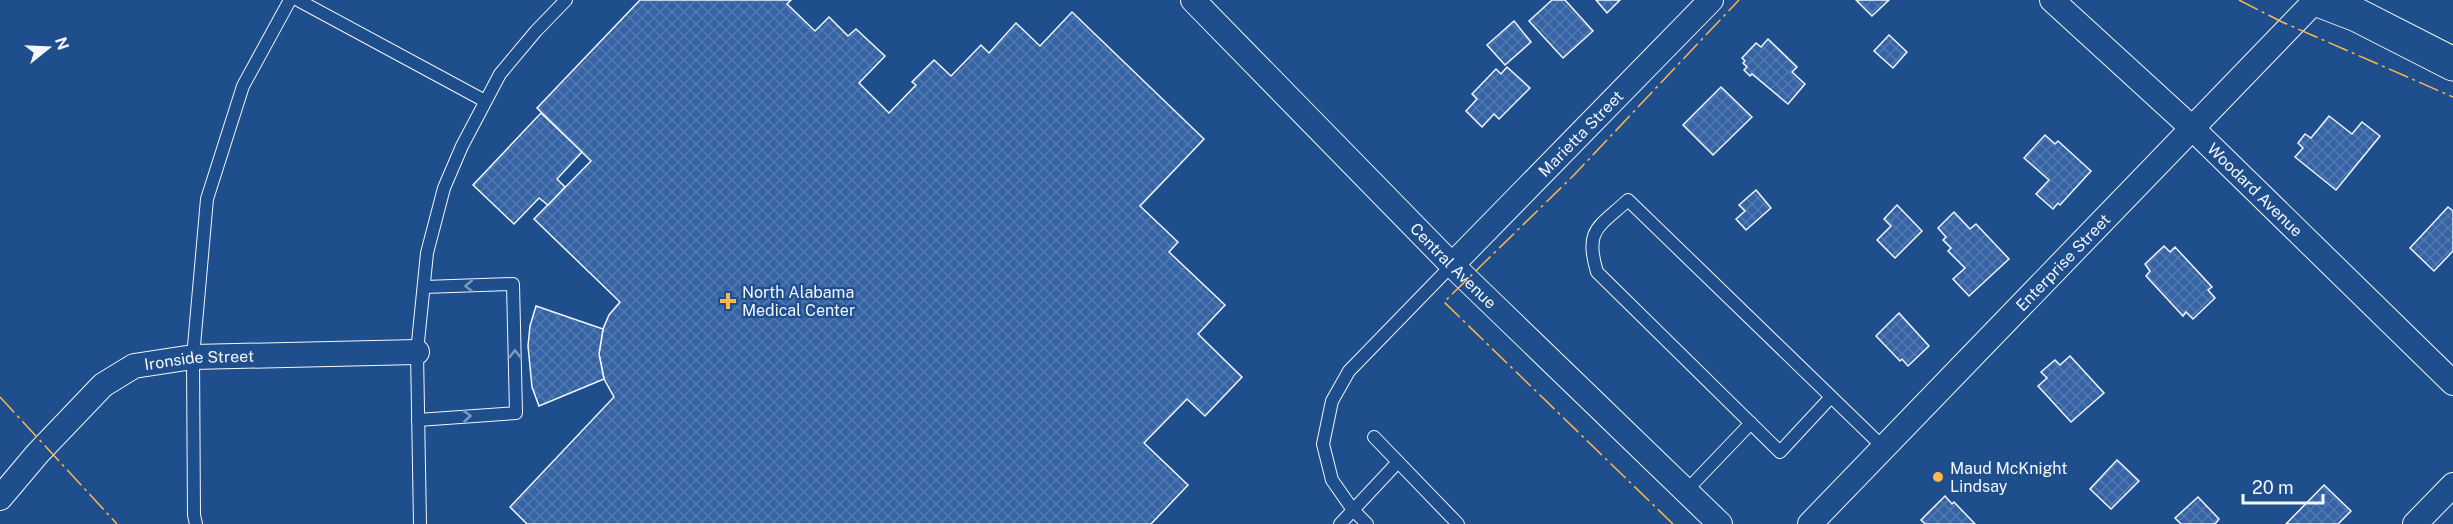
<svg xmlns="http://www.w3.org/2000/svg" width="2453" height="524" font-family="'Public Sans',sans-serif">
  <defs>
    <pattern id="building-cross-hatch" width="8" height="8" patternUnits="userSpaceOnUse" patternTransform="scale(1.5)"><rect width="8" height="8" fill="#3563a3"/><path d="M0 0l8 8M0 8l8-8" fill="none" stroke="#537ab1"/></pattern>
  </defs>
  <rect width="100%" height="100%" fill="#1f4e8c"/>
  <g fill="url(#building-cross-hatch)" stroke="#f2f6ff" stroke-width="1.5">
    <polygon points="640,0 791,0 787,4 815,31 829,17 848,36 856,29 885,56 859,83 889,113 916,85 912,82 934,60 951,76 981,45 989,53 1016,23 1040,46 1072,12 1204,139 1140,206 1178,242 1169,252 1225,305 1198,334 1242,377 1205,416 1187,399 1144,443 1188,485 1151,524 527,524 510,507 614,397 604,379 599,354 603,329 609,315 620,302 534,219 591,161 537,108"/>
    <polygon points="1552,0 1565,0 1593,31 1563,58 1529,21"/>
    <polygon points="1596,0 1620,0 1607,13"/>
    <polygon points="1856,0 1889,0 1872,16"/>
    <polygon points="1514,21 1531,42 1505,65 1487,45"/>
    <polygon points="1889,35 1907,52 1893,68 1874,51"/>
    <polygon points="1768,39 1797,67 1792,72 1805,84 1788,104 1752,74 1750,76 1744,70 1747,67 1743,63 1745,61 1742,58 1756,43 1761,47"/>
    <polygon points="1507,67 1530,88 1499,119 1494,114 1482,127 1466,111 1477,99 1472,94 1496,69 1501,74"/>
    <polygon points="1721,87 1752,117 1713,155 1683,125"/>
    <polygon points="541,113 582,152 557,179 565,187 548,205 539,198 514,224 473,185"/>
    <polygon points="2329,116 2352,134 2362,122 2380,136 2336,190 2295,157 2303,148 2298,143 2305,134 2311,138"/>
    <polygon points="2045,135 2055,144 2058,141 2091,171 2060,205 2058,203 2053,209 2036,194 2049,180 2024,158"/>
    <polygon points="1756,190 1771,208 1746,230 1736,219 1745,211 1739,205"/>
    <polygon points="1897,205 1922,231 1895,258 1877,240 1891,226 1884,219"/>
    <polygon points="2448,207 2453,211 2453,251 2434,271 2410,248"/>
    <polygon points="1954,212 1970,229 1976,224 2009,259 1969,296 1953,279 1965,268 1948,251 1951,248 1943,240 1946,237 1938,228"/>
    <polygon points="2164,246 2170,252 2175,247 2212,287 2208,290 2215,298 2193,319 2186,312 2183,316 2146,276 2150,271 2145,264"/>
    <polygon points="536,306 603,329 599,354 604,379 539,406 532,387 528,346 530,326"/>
    <polygon points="1899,313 1929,346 1908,366 1902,359 1900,361 1876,336"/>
    <polygon points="2070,356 2104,393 2071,422 2038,386 2047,378 2041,372 2055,360 2060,365"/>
    <polygon points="2117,460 2139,481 2111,509 2090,489"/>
    <polygon points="2324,485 2351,511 2338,524 2286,524"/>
    <polygon points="1945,496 1952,504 1954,502 1975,524 1925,524 1921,520"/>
    <polygon points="2198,497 2219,519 2215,524 2181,524 2175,518"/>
  </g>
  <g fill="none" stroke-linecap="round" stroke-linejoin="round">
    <g stroke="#f2f6ff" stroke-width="14">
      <g id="service">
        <polyline points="298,0 485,101"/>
        <path d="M1831,397L1780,452L1597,272C1584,229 1599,227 1628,200L1884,448"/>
        <polyline points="418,420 516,413 513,284 424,287"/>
        <polyline points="1374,437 1458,524"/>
        <polyline points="1686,491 1751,423"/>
        <polyline points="196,524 194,515 193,357 207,199 243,86 290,0"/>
        <polyline points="420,524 417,352 427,253 444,188 462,146 500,74 536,31 566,0"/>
        <polyline points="1340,524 1398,462"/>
        <polyline points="1367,524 1353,510 1332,480 1323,444 1332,401 1349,371 1452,265"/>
      </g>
    </g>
    <g stroke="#f2f6ff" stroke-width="26">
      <g id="minor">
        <path id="s1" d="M1193,0L1452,265L1720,524"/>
        <path id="s2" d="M2052,0L2192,128L2453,383"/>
        <path id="s3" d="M1452,265L1711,0"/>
        <path id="s4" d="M0,498L38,453L103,385L134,366L193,357L417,352"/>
        <path id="s5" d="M1810,524L2316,0"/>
        <polyline points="2415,524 2453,485"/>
      </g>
    </g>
    <g stroke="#f2f6ff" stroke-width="35">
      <polyline id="secondary" points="2318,0 2357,15 2453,64"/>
    </g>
    <use href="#service" stroke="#1f4e8c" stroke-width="12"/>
    <use href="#minor" stroke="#1f4e8c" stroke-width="24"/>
    <use href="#secondary" stroke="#1f4e8c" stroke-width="33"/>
    <g stroke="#ffb74d" stroke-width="1.5" stroke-dasharray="21 4.5 3 4.5" stroke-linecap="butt">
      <polyline points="2239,0 2282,22 2453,97"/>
      <polyline points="0,397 117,524"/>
      <polyline points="1673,524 1444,302 1574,175 1739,0"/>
    </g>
  </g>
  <defs><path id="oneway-chevron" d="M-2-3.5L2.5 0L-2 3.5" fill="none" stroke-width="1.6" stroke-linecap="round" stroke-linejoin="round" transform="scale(1.5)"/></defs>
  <g stroke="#7e9ac0">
    <use href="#oneway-chevron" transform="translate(469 286) rotate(178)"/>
    <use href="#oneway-chevron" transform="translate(515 354) rotate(-91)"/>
    <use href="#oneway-chevron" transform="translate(467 416) rotate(-4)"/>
  </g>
  <g fill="#ffb74d" stroke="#1f4e8c" stroke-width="2">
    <path d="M725 292h6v6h6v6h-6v6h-6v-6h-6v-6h6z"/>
    <circle cx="1938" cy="477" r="6"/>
  </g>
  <g text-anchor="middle" stroke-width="4.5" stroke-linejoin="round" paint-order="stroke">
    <g font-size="16" fill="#f2f6ff" stroke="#1f4e8c">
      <text dy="6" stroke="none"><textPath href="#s3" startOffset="184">Marietta Street</textPath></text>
      <text dy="6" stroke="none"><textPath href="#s2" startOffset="278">Woodard Avenue</textPath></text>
      <text dy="6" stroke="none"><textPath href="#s5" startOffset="364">Enterprise Street</textPath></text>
      <text dy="6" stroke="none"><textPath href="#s1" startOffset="372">Central Avenue</textPath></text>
      <text dy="6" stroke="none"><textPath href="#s4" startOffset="255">Ironside Street</textPath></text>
    </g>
    <g font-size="16" fill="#f2f6ff" stroke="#1f4e8c" text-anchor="start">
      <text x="742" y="298">North Alabama<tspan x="742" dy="18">Medical Center</tspan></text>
      <text x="1950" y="474">Maud McKnight<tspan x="1950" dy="18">Lindsay</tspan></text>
    </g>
  </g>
  <g transform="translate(48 48) rotate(72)" stroke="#1f4e8c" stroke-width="4.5" paint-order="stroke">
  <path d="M0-4.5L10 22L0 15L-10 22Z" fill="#f2f6ff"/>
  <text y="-9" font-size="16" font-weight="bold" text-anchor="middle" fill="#f2f6ff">N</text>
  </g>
  <path d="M2243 494v9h80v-9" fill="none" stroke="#f2f6ff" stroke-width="3"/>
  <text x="2252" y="494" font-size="18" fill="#f2f6ff" stroke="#1f4e8c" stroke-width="4.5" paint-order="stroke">20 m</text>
</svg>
